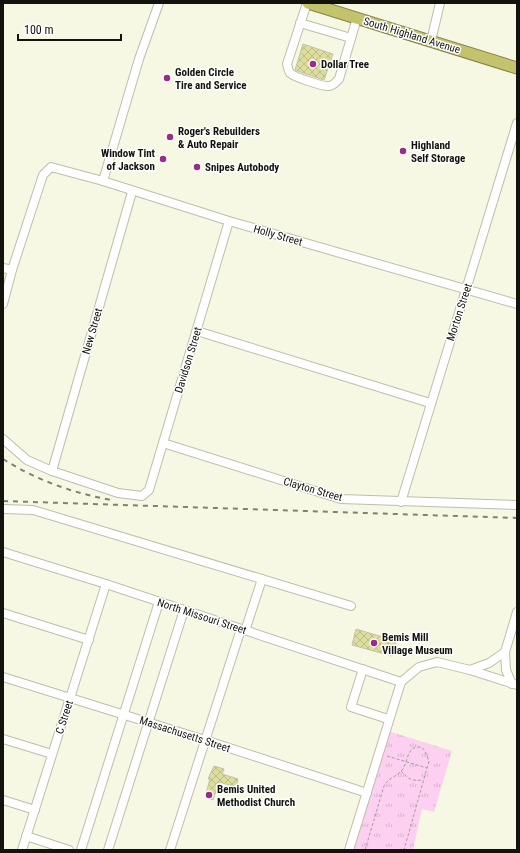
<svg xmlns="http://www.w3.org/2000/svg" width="520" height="853" font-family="'Roboto Condensed',sans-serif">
  <defs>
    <pattern id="park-tufts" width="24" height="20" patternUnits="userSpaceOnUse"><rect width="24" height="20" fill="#fdcff1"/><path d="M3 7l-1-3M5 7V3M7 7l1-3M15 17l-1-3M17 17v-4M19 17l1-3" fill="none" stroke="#d8b1cd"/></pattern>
    <pattern id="building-cross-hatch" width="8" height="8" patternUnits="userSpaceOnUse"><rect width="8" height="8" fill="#dddd9c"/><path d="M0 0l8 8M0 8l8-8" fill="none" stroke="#bdbd85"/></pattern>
  </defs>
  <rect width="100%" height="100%" fill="#f7f8e3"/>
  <polygon fill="url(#park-tufts)" points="385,730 452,751 434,812 422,809 413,850 349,850"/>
  <g fill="url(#building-cross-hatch)" stroke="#c1c2ae">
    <polygon points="303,44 333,54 324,80 295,70"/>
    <polygon points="356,629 396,641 392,656 352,645"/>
    <polygon points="214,766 224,769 222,774 238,779 236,787 219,782 213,800 205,797 210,779 208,779"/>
  </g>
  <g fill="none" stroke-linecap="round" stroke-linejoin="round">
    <g stroke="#bebeab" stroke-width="10">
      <g id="minor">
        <path d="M307,3L287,64C288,68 288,70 290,73C294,77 324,87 329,86C333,86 336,82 339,79L357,18"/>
        <polyline points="300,23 351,38"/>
        <polyline points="431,41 440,3"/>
        <polyline points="103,181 139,59 159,3"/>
        <polyline points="3,268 12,270"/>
        <polyline points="3,304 12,270 43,175 51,167 103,181 229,221 517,304"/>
        <polyline points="197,331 430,403"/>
        <polyline points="3,439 27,460 52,471 118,493 142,496 149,490 229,221"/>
        <polyline points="163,443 341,499 517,505"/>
        <polyline points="52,471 132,192"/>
        <polyline points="401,502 517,123"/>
        <polyline points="3,509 33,510 351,606"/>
        <polyline points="3,552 106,584 401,682"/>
        <polyline points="3,613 89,640"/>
        <polyline points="245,631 262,579"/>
        <polyline points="505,652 506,670 512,684"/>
        <polyline points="363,669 351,707 388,719"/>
        <polyline points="470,670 517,685"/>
        <polyline points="3,677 205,740 367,793"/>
        <polyline points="401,682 419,667 437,662 470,670 489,663 505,652 517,612"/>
        <polyline points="3,739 52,754"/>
        <polyline points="3,800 35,810"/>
        <polyline points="26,836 69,850"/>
        <polyline points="22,850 106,584"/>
        <polyline points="81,850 159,602"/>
        <polyline points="108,850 184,610"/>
        <polyline points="170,850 241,629"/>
        <polyline points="349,850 401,682"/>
      </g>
    </g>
    <g stroke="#85854b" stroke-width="13">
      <polyline id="highway" points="308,3 517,68"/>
    </g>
    <g stroke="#a0a192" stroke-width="1" stroke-dasharray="3 2" stroke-linecap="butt">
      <polyline points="387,756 427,768"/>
      <path d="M401,771C410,780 411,781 423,780"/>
      <path d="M365,850L384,786C389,777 397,777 402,770C408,763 406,749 417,747C421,747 423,748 425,751L429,761L404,850"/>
    </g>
    <use href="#minor" stroke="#fff" stroke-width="8"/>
    <use href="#highway" stroke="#c3c26d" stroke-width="11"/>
    <g stroke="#808173" stroke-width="2" stroke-dasharray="5 5" stroke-linecap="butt">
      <path d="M3,459C36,480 73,493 111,500"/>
      <polyline points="3,501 517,518"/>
    </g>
  </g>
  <g fill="#9b2b89" stroke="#fff" stroke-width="1.5">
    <circle cx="313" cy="64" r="4"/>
    <circle cx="167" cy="78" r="4"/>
    <circle cx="170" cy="137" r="4"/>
    <circle cx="403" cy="151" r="4"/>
    <circle cx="163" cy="159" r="4"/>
    <circle cx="197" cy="167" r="4"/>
    <circle cx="374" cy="643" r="4"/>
    <circle cx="209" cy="795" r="4"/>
  </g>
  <g text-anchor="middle" stroke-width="3" stroke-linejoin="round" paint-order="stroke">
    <g font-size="11" fill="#13130d" stroke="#fff">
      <text transform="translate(412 35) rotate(17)" y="4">South Highland Avenue</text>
      <text transform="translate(278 235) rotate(16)" y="4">Holly Street</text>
      <text transform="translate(459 312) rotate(-72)" y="4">Morton Street</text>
      <text transform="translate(92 331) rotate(-74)" y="4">New Street</text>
      <text transform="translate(188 360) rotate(-73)" y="4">Davidson Street</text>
      <text transform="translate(313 489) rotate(16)" y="4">Clayton Street</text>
      <text transform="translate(202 616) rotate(18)" y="4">North Missouri Street</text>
      <text transform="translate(64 717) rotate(-72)" y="4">C Street</text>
      <text transform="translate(185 734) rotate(18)" y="4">Massachusetts Street</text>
    </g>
    <g font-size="11" font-weight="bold" fill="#13130d" stroke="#fff" text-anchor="start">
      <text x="321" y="68">Dollar Tree</text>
      <text x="175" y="76">Golden Circle<tspan x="175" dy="13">Tire and Service</tspan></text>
      <text x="178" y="135">Roger's Rebuilders<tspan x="178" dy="13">&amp; Auto Repair</tspan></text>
      <text x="411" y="149">Highland<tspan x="411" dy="13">Self Storage</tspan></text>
      <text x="155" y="157" text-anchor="end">Window Tint<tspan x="155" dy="13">of Jackson</tspan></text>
      <text x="205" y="171">Snipes Autobody</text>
      <text x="382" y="641">Bemis Mill<tspan x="382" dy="13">Village Museum</tspan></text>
      <text x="217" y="793">Bemis United<tspan x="217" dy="13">Methodist Church</tspan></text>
    </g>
  </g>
  <rect width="520" height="853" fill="none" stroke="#13130d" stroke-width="8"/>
  <path d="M18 34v6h103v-6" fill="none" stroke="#13130d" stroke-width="2"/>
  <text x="24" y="34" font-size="12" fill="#13130d" stroke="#ffffff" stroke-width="3" paint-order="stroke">100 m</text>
</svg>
